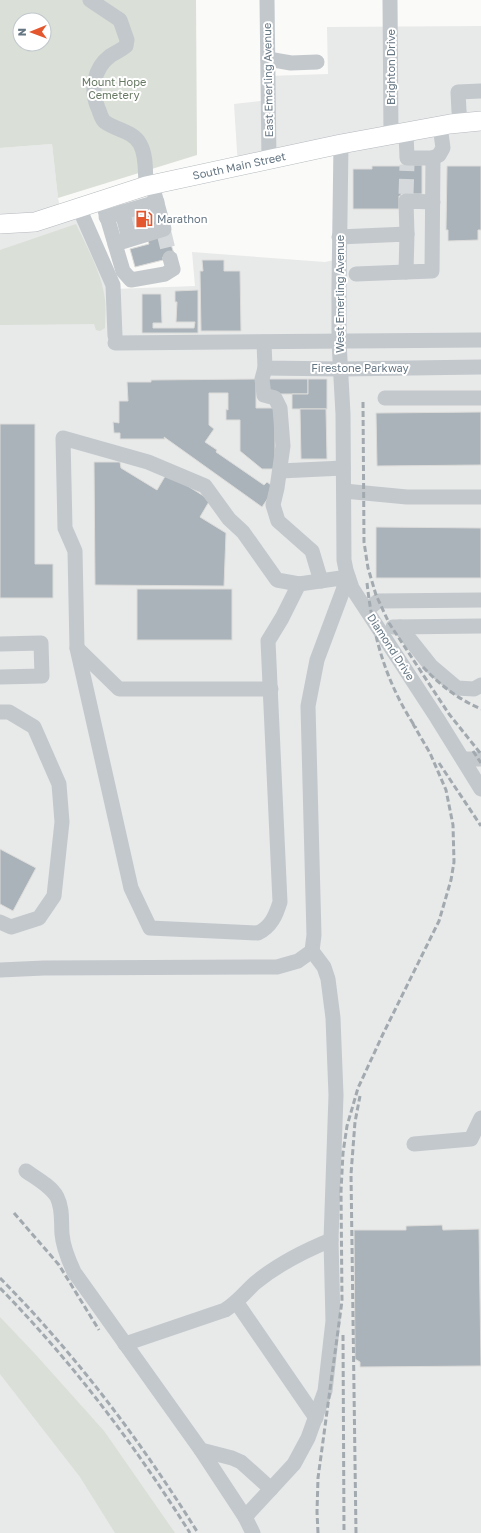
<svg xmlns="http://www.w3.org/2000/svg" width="481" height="1533" font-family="'Golos Text',sans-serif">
  <rect width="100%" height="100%" fill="#fafaf8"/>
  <polygon fill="#e8e9e9" points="481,26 481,1533 0,1533 0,148 52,144 58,198 61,213 79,208 114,289 195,286 192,252 325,262 339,259 341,144 238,167 234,104 268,100 268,76 328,74 327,27"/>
  <g fill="#dadfd7" fill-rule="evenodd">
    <path d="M0,0H196L197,155L58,198L52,144L0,148ZM20,20H44V44H20Z"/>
    <path d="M76,224C87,248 102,273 105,300C106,309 105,319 105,328L100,331L96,330L94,324L0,325V250Z"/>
    <polygon points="0,1317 36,1355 104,1431 175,1533 115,1533 80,1477 0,1374"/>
  </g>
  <g fill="#aab3b9" stroke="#dcdcda">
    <polygon points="401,165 422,165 422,194 401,194 401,196 399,196 399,209 353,209 353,169 372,169 372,166 401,166"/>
    <polygon points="447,166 481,166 481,230 478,230 478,240 448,241 448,230 446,230"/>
    <polygon points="152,210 158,229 133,236 128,217"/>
    <polygon points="167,232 175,257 135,267 130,249 149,244 147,238"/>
    <polygon points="202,260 224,260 224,271 240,271 241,331 201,331 200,271 203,271"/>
    <polygon points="198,290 198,333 142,333 142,294 161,294 162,323 153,323 153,328 194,328 195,322 176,322 177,302 175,302 175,291"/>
    <polygon points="256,379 256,408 275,408 275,469 262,469 240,451 240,420 226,420 226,409 228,410 228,393 209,393 209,425 214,429 205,442 217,450 216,452 264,485 267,482 275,488 262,507 164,437 165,439 120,439 120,433 114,433 113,422 119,423 119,401 128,401 127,382 151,382 151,380"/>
    <polygon points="267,379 308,379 308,394 268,394"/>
    <polygon points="308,379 327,379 327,409 292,409 292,394 308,394"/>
    <polygon points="300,409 326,409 327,459 301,459"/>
    <polygon points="481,412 481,465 377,466 376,413"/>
    <polygon points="0,424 35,424 35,564 53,564 53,598 0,598"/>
    <polygon points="94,462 120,462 121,468 157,490 167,473 210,500 200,517 226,533 224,586 95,585"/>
    <polygon points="376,527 481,528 481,578 376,578"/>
    <rect x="137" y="589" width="95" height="51"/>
    <polygon points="0,849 36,868 13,911 0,904"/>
    <polygon points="442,1225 443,1230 479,1229 481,1366 360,1367 360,1362 355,1359 354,1230 406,1230 406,1226"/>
  </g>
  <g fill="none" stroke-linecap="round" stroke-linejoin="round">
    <g stroke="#d5d9db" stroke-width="15" stroke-dasharray="15 8" stroke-linecap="butt">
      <polyline points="406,194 407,165"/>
      <polyline points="138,214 143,233"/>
      <polyline points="164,233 170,258"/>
    </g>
    <g stroke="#b5babe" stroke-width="20">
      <g id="major">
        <path id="s1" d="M0,224L35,222L146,186L341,144L450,124L481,121"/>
      </g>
    </g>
    <g stroke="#c3c8cc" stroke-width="15">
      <path d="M90,0L120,20L127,40L126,46C121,50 115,53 110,56C94,68 90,90 98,108C100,112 101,119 105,122C116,130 133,131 140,144C147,156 145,174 146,186"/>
      <polyline points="267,0 269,160"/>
      <polyline points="390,0 391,135"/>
      <polyline points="268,59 291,63 317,62"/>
      <polyline points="461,123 459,111 458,92 481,91"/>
      <polyline points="341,144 339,287 339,342 343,414 344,560 346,570 352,588 437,718 481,789"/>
      <polyline points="433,158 439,155 443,148 440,126"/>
      <polyline points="102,200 123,271 131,280 165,274 173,269 170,258"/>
      <polyline points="79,208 113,285 115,336"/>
      <polyline points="122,212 129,239"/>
      <polyline points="106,217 157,202"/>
      <polyline points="407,234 406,201 433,202"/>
      <polyline points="339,237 407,234 406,272 432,271 433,158 407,158 406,132"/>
      <polyline points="115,244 164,229 152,185"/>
      <polyline points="356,274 406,272"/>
      <polyline points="264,342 265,368 341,369 481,367"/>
      <polyline points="115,343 481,340"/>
      <polyline points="265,368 262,379 264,395 275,398 280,408 283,446 277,488 273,505 278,521 312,551 321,581"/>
      <polyline points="385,398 481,398"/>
      <path d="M63,438L148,462L205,486L229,519L243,532L277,580L299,584L282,618L268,641L280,902C276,915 271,927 258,933L150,928L131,888L77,648L75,551L65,528Z"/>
      <polyline points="280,471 343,468"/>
      <polyline points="344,491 407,497 481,497"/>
      <polyline points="367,610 378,601 481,600"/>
      <polyline points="393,627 481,626"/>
      <polyline points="400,627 431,666 457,688 474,689 481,685"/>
      <polyline points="0,644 41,643 42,676 0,677"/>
      <polyline points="77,648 119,689 271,689"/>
      <polyline points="0,712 9,712 34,727 59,784 62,822 54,896 39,918 11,927 0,922"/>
      <polyline points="463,759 481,759"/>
      <polyline points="0,970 44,968 277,967 298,961 312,951 314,935 308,706 317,660 348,577 299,584"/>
      <polyline points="414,1144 471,1139 481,1118"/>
      <path d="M26,1171C36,1178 51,1186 57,1197C63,1209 61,1221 62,1234C63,1247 68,1259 74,1272L201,1450L245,1517"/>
      <polyline points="237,1303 316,1418"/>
      <path d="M125,1344L225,1310C238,1302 244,1293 255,1283C278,1264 304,1251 331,1240"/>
      <polyline points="201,1450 232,1458 241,1462 271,1489"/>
      <polyline points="253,1533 245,1517 294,1464 308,1438 325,1391 333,1321 331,1240 336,1095 333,1018 328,979 324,967 312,951"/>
    </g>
    <use href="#major" stroke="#fff" stroke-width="19"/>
    <g stroke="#a2aab0" stroke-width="3" stroke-dasharray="6 3" stroke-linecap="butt">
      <polyline points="363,402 364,542 368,568 376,595 389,623 449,714 481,754"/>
      <path d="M367,583C373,637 386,683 416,728"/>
      <path d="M423,667C440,685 458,699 481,709"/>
      <polyline points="473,751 481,763"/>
      <polyline points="439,763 481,826"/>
      <polyline points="14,1213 59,1265 99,1330"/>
      <path d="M0,1278C77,1356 140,1440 198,1533"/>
      <path d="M0,1288C74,1364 134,1444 190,1533"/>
      <polyline points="343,1335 344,1533"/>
      <polyline points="318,1533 317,1512 318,1478 342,1301 341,1191 343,1153 347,1126 358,1088 383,1034 439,921 451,880 454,862 453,825 446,790 430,753 413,724"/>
      <polyline points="356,1533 351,1174 355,1122 360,1096"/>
    </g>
  </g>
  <defs>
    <g id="fuel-bare" transform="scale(1.38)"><path d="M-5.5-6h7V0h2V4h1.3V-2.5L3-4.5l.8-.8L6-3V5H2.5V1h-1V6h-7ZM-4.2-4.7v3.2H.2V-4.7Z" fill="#e4572e" stroke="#fff" stroke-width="2.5" paint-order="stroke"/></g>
  </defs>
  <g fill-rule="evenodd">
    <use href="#fuel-bare" x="144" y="219"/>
  </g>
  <g text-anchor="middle" stroke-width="4" stroke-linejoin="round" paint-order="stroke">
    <g font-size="11" fill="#657683" stroke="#fff">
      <text transform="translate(391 67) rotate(-90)" y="4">Brighton Drive</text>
      <text transform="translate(268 80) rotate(-91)" y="4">East Emerling Avenue</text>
      <text dy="4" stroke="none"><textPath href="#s1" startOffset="247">South Main Street</textPath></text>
      <text transform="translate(340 294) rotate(-90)" y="4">West Emerling Avenue</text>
      <text x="360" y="372">Firestone Parkway</text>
      <text transform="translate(391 647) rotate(57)" y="4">Diamond Drive</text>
    </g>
    <g font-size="11" fill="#687a64" stroke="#fff">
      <text x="114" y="86">Mount Hope<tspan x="114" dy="13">Cemetery</tspan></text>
    </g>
    <g font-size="11" fill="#657683" stroke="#fff" text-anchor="start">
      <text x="157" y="223">Marathon</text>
    </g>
  </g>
  <g transform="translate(32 32) rotate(269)"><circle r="19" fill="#ffffff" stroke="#c1c8cd"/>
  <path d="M0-3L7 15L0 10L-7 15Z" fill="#e4572e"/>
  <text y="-6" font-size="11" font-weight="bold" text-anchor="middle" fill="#657683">N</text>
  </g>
</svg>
